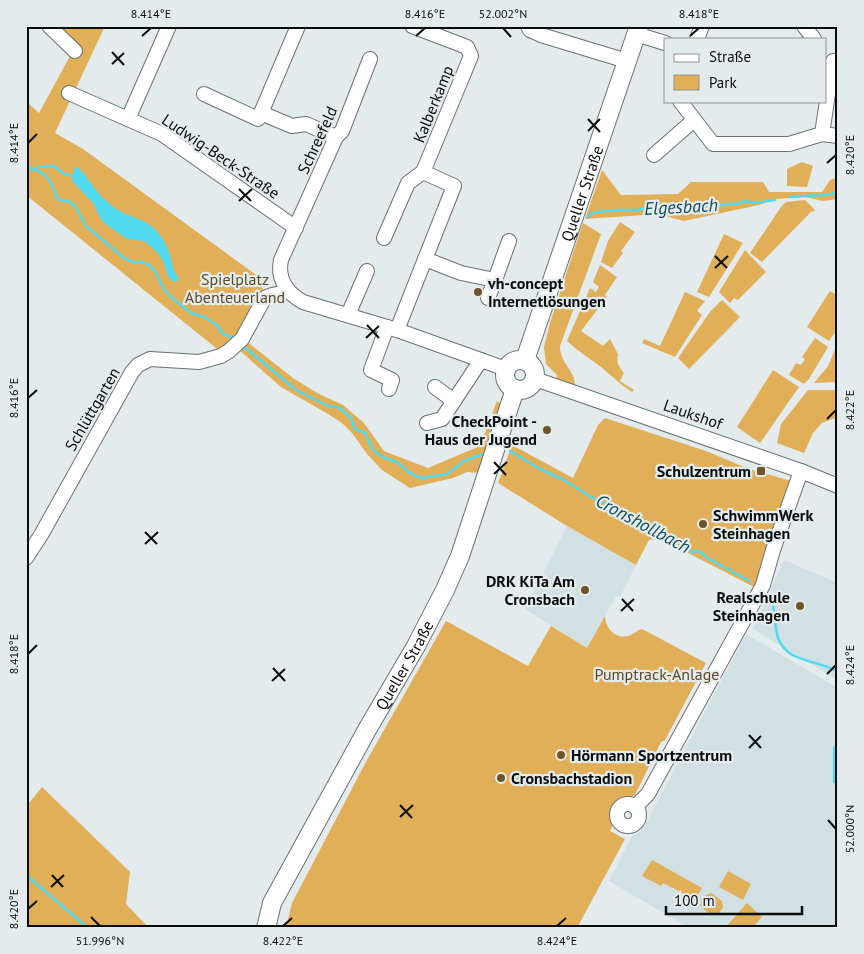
<svg xmlns="http://www.w3.org/2000/svg" width="864" height="954" font-family="'PT Sans',sans-serif">
  <rect width="100%" height="100%" fill="#e4ebec"/>
  <g fill="#d0e0e3">
    <polygon points="567,526 636,565 620,597 616,596 587,648 525,609"/>
    <polygon points="784,560 838,583 838,680 753,629"/>
    <polygon points="746,634 838,688 838,928 689,928 609,881 632,836 640,832 645,825"/>
  </g>
  <g fill="#e1af58">
    <polygon points="55,26 105,26 55,133 83,149 259,277 264,293 239,336 221,352 26,195 26,101 39,113 70,56"/>
    <polygon points="802,162 813,166 807,187 787,186 787,169"/>
    <polygon points="602,170 621,195 678,194 691,182 763,182 769,192 822,192 830,180 838,177 838,199 823,201 805,197 776,199 759,205 684,221 658,214 585,219"/>
    <polygon points="805,200 815,210 813,212 812,211 762,262 750,253 781,207 786,202"/>
    <polygon points="620,222 635,232 621,251 623,253 612,268 601,262 608,241"/>
    <path d="M583,223L601,234L560,346C560,364 576,371 575,386L556,379L557,375L546,364L544,347L550,323Z"/>
    <polygon points="724,234 743,243 709,297 697,292"/>
    <polygon points="745,250 766,272 738,300 734,298 730,303 719,292"/>
    <path d="M600,265L617,277L605,295L607,297L581,331L603,346L610,339L618,354C616,362 619,367 624,373L620,381L634,390L632,392C621,385 612,376 601,367C589,358 578,351 567,341L590,288L596,292L599,287L593,282Z"/>
    <polygon points="830,291 838,296 838,328 829,341 807,327"/>
    <polygon points="685,292 705,301 697,311 702,315 675,357 642,343 644,339 660,346"/>
    <polygon points="722,300 740,317 689,369 678,358 710,312"/>
    <polygon points="815,338 828,347 809,379 804,384 789,375 796,363 801,365 805,359 802,357"/>
    <polygon points="246,341 293,378 317,393 343,405 364,423 384,451 428,468 480,446 497,401 501,404 480,473 467,472 453,478 410,488 382,470 367,454 352,433 342,423 328,414 281,387 238,349"/>
    <polygon points="838,343 838,382 814,383 828,366"/>
    <polygon points="773,370 799,387 760,443 737,427"/>
    <polygon points="808,390 838,390 838,417 822,423 813,433 804,453 777,443 781,424"/>
    <polygon points="605,418 706,451 749,469 791,481 758,589 659,538 649,540 636,565 567,526 498,483 512,445 573,478 598,425"/>
    <path d="M605,616C606,629 616,641 631,635C635,633 637,630 642,629L706,663L665,740L661,742L635,795C622,800 601,804 613,825L610,831L625,839L577,928H286L292,903L367,760L446,621L528,666L551,626L587,648Z"/>
    <polygon points="42,787 130,872 126,904 149,928 26,928 26,807"/>
    <polygon points="652,860 702,888 693,903 685,898 685,894 663,883 661,886 642,876"/>
    <polygon points="728,871 751,884 743,900 719,887"/>
    <polygon points="711,893 722,901 723,908 718,914 711,915 700,906 702,897"/>
    <polygon points="747,903 762,917 752,928 725,928"/>
  </g>
  <g fill="#51d9f0">
    <path d="M75,167L79,168C91,182 99,197 115,208C123,214 133,216 143,221C161,230 170,248 173,268C174,274 179,275 179,280L173,282L168,276L163,261L158,253L144,241L127,239L104,223L99,216L94,204L72,181Z"/>
    <polygon points="838,744 838,784 833,783 833,747"/>
  </g>
  <g fill="none" stroke-linecap="round" stroke-linejoin="round">
    <g stroke="#51d9f0" stroke-width="2.5">
      <path d="M28,166C33,170 37,170 42,173C52,179 53,191 59,200L70,202L75,206L86,226L124,258L133,262H142L149,265L155,271L164,289L171,297L191,313L204,317L217,325L223,334L234,338"/>
      <polyline points="32,170 38,167 54,166 64,174 74,176"/>
      <polyline points="790,197 823,195 838,193"/>
      <polyline points="588,217 591,214 597,212 616,210 637,210 649,208 670,210 678,207 686,208 697,206 717,206 726,204 737,204 746,201 754,203 775,200"/>
      <polyline points="242,345 296,390 328,406 340,408 351,418 355,429 365,433 373,450 383,457 398,463 410,473 421,478 447,474 464,461 483,454"/>
      <polyline points="510,451 540,469 564,480 591,497 635,519 657,532 665,535 673,535 691,552 699,551 709,559 750,581"/>
      <path d="M771,599C776,611 774,625 778,638C788,664 818,659 838,672"/>
      <polyline points="26,875 88,928"/>
    </g>
    <g stroke="#6b7172" stroke-width="16">
      <g id="minor">
        <polyline points="49,26 75,51"/>
        <polyline points="298,26 261,113 292,126 306,124 336,137"/>
        <polyline points="528,26 530,30 541,35 627,61"/>
        <polyline points="804,26 814,39"/>
        <polyline points="636,34 665,43"/>
        <polyline points="697,39 702,26"/>
        <path d="M370,59L342,131L336,137L281,260C277,279 287,293 303,302L397,330L506,369"/>
        <polyline points="838,61 833,61 822,134 838,136"/>
        <polyline points="69,93 162,134 296,228"/>
        <polyline points="204,94 258,119 261,113"/>
        <polyline points="680,101 713,144 789,144 822,134"/>
        <polyline points="128,119 169,26"/>
        <polyline points="654,155 694,120"/>
        <polyline points="384,238 408,183 423,172"/>
        <polyline points="425,259 461,273 495,280 509,241"/>
        <polyline points="488,298 495,280"/>
        <polyline points="348,315 367,271"/>
        <polyline points="387,327 371,370 392,380 389,389"/>
        <polyline points="397,330 454,186 423,172 471,56 467,47 412,26"/>
        <polyline points="535,379 801,471 838,486"/>
        <polyline points="435,387 454,401"/>
        <polyline points="427,423 442,419 481,360"/>
        <path d="M26,558L41,535L132,372L138,365L150,359L199,362L221,356L229,351L242,339L264,299C271,293 279,296 287,290"/>
        <circle cx="628" cy="815" r="11"/>
        <polyline points="635,807 648,794 763,585 773,550 801,471"/>
      </g>
    </g>
    <g stroke="#6b7172" stroke-width="20">
      <g id="major">
        <circle cx="520" cy="375" r="15"/>
        <path id="s1" d="M525,360L639,26"/>
        <path id="s2" d="M266,928L272,903L368,728L416,646L445,590L460,556L515,389"/>
      </g>
    </g>
    <use href="#minor" stroke="#fff" stroke-width="14"/>
    <use href="#major" stroke="#fff" stroke-width="18"/>
  </g>
  <path fill="none" stroke="#0b0d0d" stroke-width="2" d="M503,28L511,37M142,36L151,28M416,36L425,28M690,36L699,28M112,52L124,65M112,64L124,53M588,119L600,132M588,131L600,119M28,143L37,134M827,163L836,155M239,189L251,201M239,201L252,189M715,256L727,268M715,268L728,256M367,325L379,338M366,338L379,326M28,398L37,390M827,419L836,410M494,462L506,475M494,474L507,462M145,532L157,544M145,544L158,532M622,599L633,611M621,611L634,599M28,654L37,645M273,668L285,681M827,674L836,665M272,681L285,669M749,735L761,748M749,748L761,736M400,805L412,818M400,817L413,805M828,820L836,829M52,875L63,887M51,887L64,875M28,909L37,901M91,917L100,926M283,926L292,918M557,926L566,918"/>
  <g fill="#6e5426" stroke="#e4ebec" stroke-width="2">
    <circle cx="478" cy="292" r="5"/>
    <circle cx="547" cy="430" r="5"/>
    <rect x="756" y="466" width="10" height="10" rx="2.5"/>
    <circle cx="703" cy="524" r="5"/>
    <circle cx="585" cy="590" r="5"/>
    <circle cx="800" cy="606" r="5"/>
    <circle cx="561" cy="755" r="5"/>
    <circle cx="501" cy="778" r="5"/>
  </g>
  <g text-anchor="middle" stroke-width="4.5" stroke-linejoin="round" paint-order="stroke">
    <g font-size="16" fill="#0b0d0d" stroke="#e4ebec">
      <text transform="translate(433 104) rotate(-68)" y="6">Kalberkamp</text>
      <text transform="translate(317 140) rotate(-65)" y="6">Schreefeld</text>
      <text transform="translate(221 156) rotate(34)" y="6">Ludwig-Beck-Straße</text>
      <text dy="6" stroke="none"><textPath href="#s1" startOffset="176">Queller Straße</textPath></text>
      <text transform="translate(92 409) rotate(-60)" y="6">Schlüttgarten</text>
      <text transform="translate(693 414) rotate(19)" y="6">Laukshof</text>
      <text dy="6" stroke="none"><textPath href="#s2" startOffset="298">Queller Straße</textPath></text>
    </g>
    <g font-size="16" fill="#5e4924" stroke="#e4ebec">
      <text x="235" y="285">Spielplatz<tspan x="235" dy="18">Abenteuerland</tspan></text>
      <text x="657" y="680">Pumptrack-Anlage</text>
    </g>
    <g font-size="16" font-weight="bold" fill="#0b0d0d" stroke="#e4ebec" text-anchor="start">
      <text x="488" y="289">vh-concept<tspan x="488" dy="18">Internetlösungen</tspan></text>
      <text x="537" y="427" text-anchor="end">CheckPoint -<tspan x="537" dy="18">Haus der Jugend</tspan></text>
      <text x="751" y="477" text-anchor="end">Schulzentrum</text>
      <text x="713" y="521">SchwimmWerk<tspan x="713" dy="18">Steinhagen</tspan></text>
      <text x="575" y="587" text-anchor="end">DRK KiTa Am<tspan x="575" dy="18">Cronsbach</tspan></text>
      <text x="790" y="603" text-anchor="end">Realschule<tspan x="790" dy="18">Steinhagen</tspan></text>
      <text x="571" y="761">Hörmann Sportzentrum</text>
      <text x="511" y="784">Cronsbachstadion</text>
    </g>
    <g font-size="18" font-style="italic" fill="#0e4a54" stroke="#e4ebec">
      <text transform="translate(681 207) rotate(-3)" y="6">Elgesbach</text>
      <text transform="translate(643 524) rotate(28)" y="6">Cronshollbach</text>
    </g>
  </g>
  <rect width="864" height="954" fill="none" stroke="#e4ebec" stroke-width="55"/>
  <rect x="664" y="38" width="162" height="65" fill="#e4ebec" stroke="#8d9293"/>
  <rect x="674" y="54" width="25" height="8" fill="#ffffff" stroke="#8d9293"/>
  <text x="709" y="62" font-size="15" fill="#0b0d0d">Straße</text>
  <rect x="674" y="75" width="25" height="15" fill="#e1af58" stroke="#8d9293"/>
  <text x="709" y="88" font-size="15" fill="#0b0d0d">Park</text>
  <path d="M666 906v8h136v-8" fill="none" stroke="#0b0d0d" stroke-width="2.5"/>
  <text x="674" y="906" font-size="15" fill="#0b0d0d" stroke="#e4ebec" stroke-width="4" paint-order="stroke">100 m</text>
  <rect x="28" y="28" width="808" height="898" fill="none" stroke="#0b0d0d" stroke-width="2"/>
  <g font-size="12" text-anchor="middle" fill="#0b0d0d">
    <text x="151" y="18">8.414°E</text>
    <text x="425" y="18">8.416°E</text>
    <text x="503" y="18">52.002°N</text>
    <text x="699" y="18">8.418°E</text>
    <text transform="translate(14 143) rotate(-90)" y="4">8.414°E</text>
    <text transform="translate(850 155) rotate(-90)" y="4">8.420°E</text>
    <text transform="translate(14 398) rotate(-90)" y="4">8.416°E</text>
    <text transform="translate(850 410) rotate(-90)" y="4">8.422°E</text>
    <text transform="translate(14 654) rotate(-90)" y="4">8.418°E</text>
    <text transform="translate(850 665) rotate(-90)" y="4">8.424°E</text>
    <text transform="translate(850 829) rotate(-90)" y="4">52.000°N</text>
    <text transform="translate(14 909) rotate(-90)" y="4">8.420°E</text>
    <text x="100" y="945">51.996°N</text>
    <text x="283" y="945">8.422°E</text>
    <text x="557" y="945">8.424°E</text>
  </g>
</svg>
